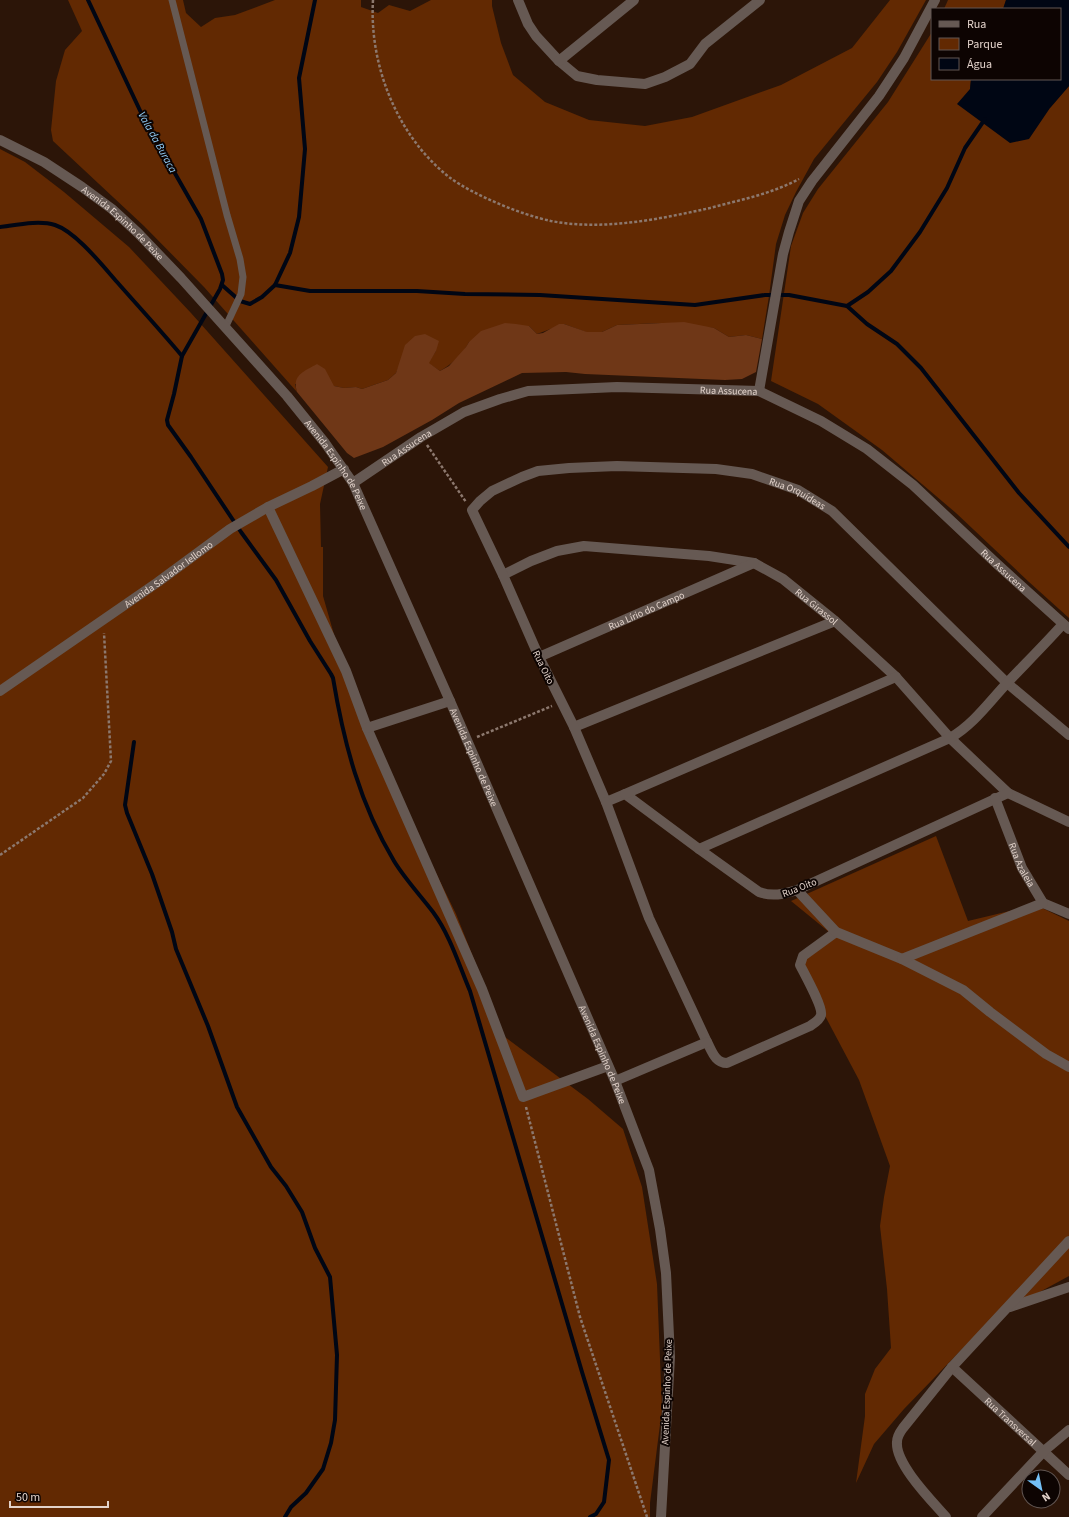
<svg xmlns="http://www.w3.org/2000/svg" width="1069" height="1517" font-family="'Source Sans 3',sans-serif">
  <rect width="100%" height="100%" fill="#2c1508"/>
  <g fill="#622902">
    <path d="M68,0H183L186,13L201,27L215,18L235,15L275,0H361V7L378,13L389,5L410,11L431,0H492V6L501,43L513,75L545,102L589,120L645,126L692,117L781,85L852,48L890,0H926L897,52L877,82L814,159L796,192L785,215L776,244L769,296L762,339L746,335L729,337L714,328L659,323L617,325L602,332H586L564,324L537,334L529,326L469,342C463,354 452,364 440,371L428,363L436,351L401,361L396,373L388,380L362,389L356,387L344,388L334,386L295,384L297,392L204,287L144,226L53,141L51,130L56,81L65,50L82,31Z"/>
    <polygon points="948,0 1006,0 1003,9 944,9"/>
    <polygon points="932,32 932,79 971,79 970,89 1050,108 1069,86 1069,618 1029,582 956,513 882,450 818,404 771,381 791,246 803,213 818,189 888,102"/>
    <polygon points="0,149 25,162 64,192 129,247 191,313 328,467 320,504 321,547 323,547 323,596 341,659 372,742 456,914 505,1037 588,1099 623,1129 642,1187 657,1284 662,1409 650,1503 650,1517 0,1517"/>
    <polygon points="936,836 968,921 1022,908 1040,907 1069,921 1069,1276 1025,1300 964,1347 904,1409 874,1444 856,1483 865,1416 865,1394 875,1369 891,1348 887,1289 880,1226 884,1197 890,1166 859,1080 796,961 829,932 791,901"/>
  </g>
  <path fill="#6f3717" d="M684,322L714,328L729,337L746,335L762,339L756,372L742,379L725,380L585,374L566,372L522,373L459,403L432,420L383,447L354,458L347,453L297,392C292,375 303,372 317,364L325,369L334,386L344,388L356,387L362,389L388,380L396,373L405,345L415,336L425,334L439,341L436,351L429,363L440,371L449,366L466,347L469,342L481,331L505,323L516,324L529,326L537,334L543,333L559,324H564L587,332H602L617,325Z"/>
  <polygon fill="#000614" points="1006,0 1069,0 1069,86 1050,108 1029,139 1010,143 957,104 970,89 971,79 1060,79 1060,9 1003,9"/>
  <g fill="none" stroke-linecap="round" stroke-linejoin="round">
    <g stroke="#000614" stroke-width="4">
      <path d="M88,0L144,119L201,219L222,274L223,280L220,289L182,356L174,394L167,420L168,425L191,457L241,532L276,580L310,641L331,674L333,678C344,744 360,804 394,861C405,879 420,895 433,912C450,935 459,965 470,991L582,1372L609,1460L604,1502L596,1514L590,1517"/>
      <path d="M0,227C16,225 39,220 55,225C76,232 102,265 117,282C139,307 161,331 182,356"/>
      <polyline points="222,285 240,301 250,304 262,297 275,285 290,253 299,217 305,149 299,78 315,0"/>
      <polyline points="275,285 310,291 417,291 465,294 540,295 695,305 765,295 789,295 847,306 867,324 897,344 921,368 1019,493 1069,547"/>
      <polyline points="847,306 868,292 891,271 920,232 947,188 965,148 985,119"/>
      <polyline points="134,742 125,805 127,813 152,874 172,932 176,949 208,1026 237,1107 271,1167 286,1186 302,1212 315,1248 330,1277 337,1355 335,1420 331,1443 323,1469 306,1493 291,1507 285,1517"/>
    </g>
    <g stroke="#8c786e" stroke-width="2.5" stroke-dasharray="3 2" stroke-linecap="butt">
      <path d="M373,0C369,65 397,136 449,177C473,195 522,215 551,221C603,231 660,219 710,208C740,200 771,194 799,179"/>
      <polyline points="427,445 466,502"/>
      <polyline points="477,737 552,706"/>
      <polyline points="0,855 83,798 104,774 111,761 104,633"/>
      <polyline points="526,1107 580,1317 647,1517"/>
    </g>
    <polyline stroke="#665953" stroke-width="7" points="172,0 227,215 240,259 243,277 241,294 225,328"/>
    <g stroke="#665953" stroke-width="10">
      <polyline points="518,0 528,24 536,36 559,61 577,76 597,80 645,84 665,77 690,64 705,44 760,0"/>
      <polyline points="559,61 634,0"/>
      <polyline points="759,391 783,254 789,232 799,201 812,181 879,96 904,58 935,0"/>
      <path id="s1" d="M353,483L421,437L464,412L500,399L528,391L617,387L759,391L821,421L867,449L913,485L997,564L1069,629"/>
      <polyline points="268,507 346,671 367,728 482,989 523,1097 608,1066"/>
      <path id="s2" d="M503,575L531,561L557,551L584,546L709,556L754,563L783,579L835,621L896,677L950,738L1008,793L1069,822"/>
      <path id="s3" d="M539,657L754,563"/>
      <path id="s4" d="M0,691L158,582L230,529L268,507L312,486L344,469"/>
      <polyline points="574,727 835,621"/>
      <polyline points="367,728 450,701"/>
      <path id="s5" d="M1008,793L797,890C783,894 773,897 759,892L699,849L625,794L606,802L574,727L539,657L503,575L472,510L480,501L492,491L522,477L538,471L569,468L617,466L716,469L752,474L798,490L832,511L1007,683L1069,735"/>
      <polyline points="625,794 896,677"/>
      <path id="s6" d="M995,798L1022,868L1043,903L1069,914"/>
      <path d="M606,802L649,918L707,1042C712,1051 715,1063 727,1063L810,1026C813,1024 820,1020 821,1015C823,1007 805,975 800,965L803,956L836,932"/>
      <path d="M699,849L950,738C974,724 989,702 1008,682C1026,663 1045,644 1063,624"/>
      <polyline points="797,890 836,932 902,959 963,990 990,1012 1046,1054 1069,1067"/>
      <polyline points="902,959 1043,903"/>
      <polyline points="615,1081 707,1042"/>
      <polyline points="1010,1307 1069,1287"/>
      <path id="s7" d="M952,1367L1069,1475"/>
      <path d="M946,1517C932,1501 895,1464 897,1442C897,1437 900,1432 903,1428L952,1367L1069,1241"/>
      <polyline points="982,1517 1044,1451 1069,1430"/>
    </g>
    <path stroke="#665953" stroke-width="10" id="s8" d="M0,140L44,162L82,187L112,209L138,233L181,278L287,396L325,443L353,483L450,701L615,1081L649,1170L660,1229L666,1273L670,1357L661,1517"/>
  </g>
  <g text-anchor="middle" stroke-width="4" stroke-linejoin="round" paint-order="stroke">
    <g font-size="10" fill="#e2d2ca" stroke="#0d0402">
      <text dy="4" stroke="none"><textPath href="#s8" startOffset="149">Avenida Espinho de Peixe</textPath></text>
      <text dy="4" stroke="none"><textPath href="#s1" startOffset="400">Rua Assucena</textPath></text>
      <text dy="4" stroke="none"><textPath href="#s1" startOffset="64">Rua Assucena</textPath></text>
      <text dy="4" stroke="none"><textPath href="#s8" startOffset="473">Avenida Espinho de Peixe</textPath></text>
      <text dy="4" stroke="none"><textPath href="#s5" startOffset="1121">Rua Orquídeas</textPath></text>
      <text dy="4" stroke="none"><textPath href="#s1" startOffset="736">Rua Assucena</textPath></text>
      <text dy="4" stroke="none"><textPath href="#s4" startOffset="205">Avenida Salvador Iellomo</textPath></text>
      <text dy="4" stroke="none"><textPath href="#s2" startOffset="334">Rua Girassol</textPath></text>
      <text dy="4" stroke="none"><textPath href="#s3" startOffset="117">Rua Lírio do Campo</textPath></text>
      <text transform="translate(544 667) rotate(64)" y="4">Rua Oito</text>
      <text dy="4" stroke="none"><textPath href="#s8" startOffset="797">Avenida Espinho de Peixe</textPath></text>
      <text dy="4" stroke="none"><textPath href="#s6" startOffset="72">Rua Azaleia</textPath></text>
      <text transform="translate(799 887) rotate(-21)" y="4">Rua Oito</text>
      <text dy="4" stroke="none"><textPath href="#s8" startOffset="1121">Avenida Espinho de Peixe</textPath></text>
      <text transform="translate(666 1392) rotate(-88)" y="4">Avenida Espinho de Peixe</text>
      <text dy="4" stroke="none"><textPath href="#s7" startOffset="80">Rua Transversal</textPath></text>
    </g>
    <g font-size="11" font-style="italic" fill="#94d0fb" stroke="#0d0402">
      <text transform="translate(158 142) rotate(61)" y="4">Vala da Buraca</text>
    </g>
  </g>
  <rect x="931" y="8" width="130" height="72" fill="#0d0402" stroke="#625652"/>
  <rect x="939" y="21" width="20" height="6" fill="#665953" stroke="#625652"/>
  <text x="967" y="28" font-size="12" fill="#e2d2ca">Rua</text>
  <rect x="939" y="38" width="20" height="12" fill="#622902" stroke="#625652"/>
  <text x="967" y="48" font-size="12" fill="#e2d2ca">Parque</text>
  <rect x="939" y="58" width="20" height="12" fill="#000614" stroke="#625652"/>
  <text x="967" y="68" font-size="12" fill="#e2d2ca">Água</text>
  <g transform="translate(1041 1489) rotate(147)"><circle r="19" fill="#0d0402" stroke="#625652"/>
  <path d="M0-3L7 15L0 10L-7 15Z" fill="#74c0f6"/>
  <text y="-6" font-size="11" font-weight="bold" text-anchor="middle" fill="#e2d2ca">N</text>
  </g>
  <path d="M10 1501v6h98v-6" fill="none" stroke="#e2d2ca" stroke-width="2"/>
  <text x="16" y="1501" font-size="12" fill="#e2d2ca" stroke="#0d0402" stroke-width="3" paint-order="stroke">50 m</text>
</svg>
